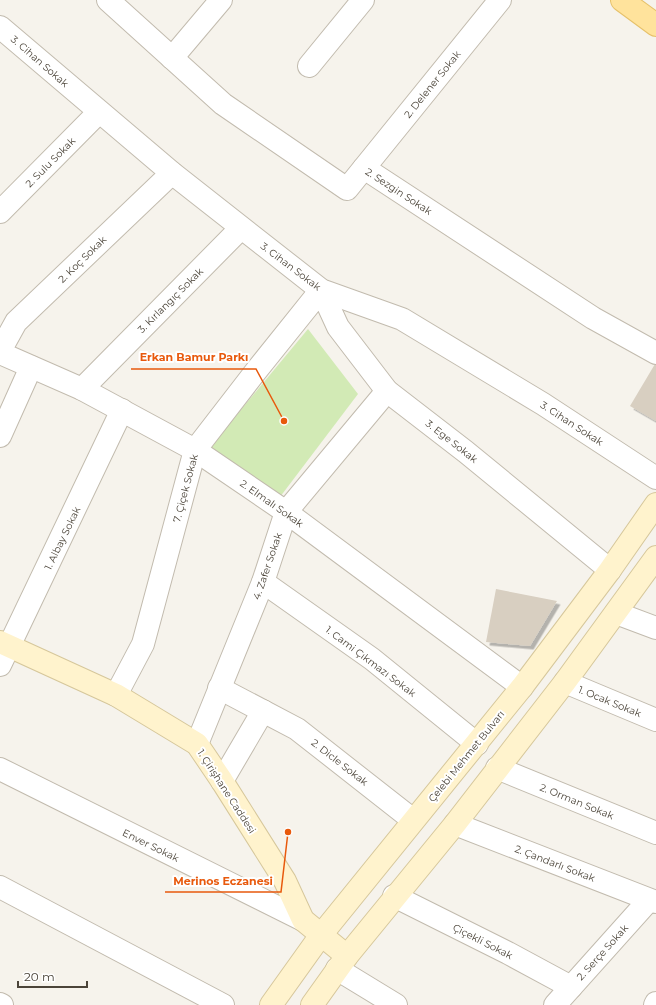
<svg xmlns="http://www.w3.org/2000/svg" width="656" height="1005" font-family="Montserrat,sans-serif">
  <defs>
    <filter id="shadow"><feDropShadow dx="3.5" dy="3.5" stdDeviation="0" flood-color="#0004"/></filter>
  </defs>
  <rect width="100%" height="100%" fill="#f6f3ec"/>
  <polygon fill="#d2eab5" points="308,329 358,394 280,497 209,448"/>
  <g fill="#d8cfc1" filter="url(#shadow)">
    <polygon points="655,364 656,364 656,421 630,406"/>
    <polygon points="496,589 557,601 530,646 486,642"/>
  </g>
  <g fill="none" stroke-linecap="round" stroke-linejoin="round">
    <g stroke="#c2bbae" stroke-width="24">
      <g id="street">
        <polyline points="108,0 223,104 347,189 364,168 593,318 656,353"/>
        <polyline points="0,27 172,173 321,290 402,319 543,404 656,478"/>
        <polyline points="172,58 221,0"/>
        <polyline points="309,66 363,0"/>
        <polyline points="364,168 500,0"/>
        <polyline points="0,212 99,112"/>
        <polyline points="0,351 16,322 172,173"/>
        <polyline points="0,353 82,389 195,450 286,512 522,687"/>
        <polyline points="82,389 241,228"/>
        <polyline points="0,436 31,367"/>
        <polyline points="263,582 372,659 477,744"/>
        <polyline points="616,613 656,628"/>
        <polyline points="0,665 122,410"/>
        <polyline points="565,682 656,720"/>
        <polyline points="219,688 297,729 413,820"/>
        <polyline points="116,695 143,644 195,450 256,371 321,290 338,327 387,391 466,452 610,570"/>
        <polyline points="197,744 263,582 286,512 387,391"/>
        <polyline points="497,768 656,833"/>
        <polyline points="0,769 303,920"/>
        <polyline points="222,781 263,711"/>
        <polyline points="455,824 656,902"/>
        <polyline points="0,887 223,1005"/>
        <polyline points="394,896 508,953 571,987"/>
        <polyline points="337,969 396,1005"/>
        <polyline points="0,1004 2,1005"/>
        <polyline points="555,1005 649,900"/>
        <polyline points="655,1005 656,1003"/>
      </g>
    </g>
    <g stroke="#d6c79b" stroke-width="24">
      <g id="secondary">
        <polyline points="0,642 116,695 197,744 222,781 285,881 303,920 347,956"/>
        <polyline points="271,1005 321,935 522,687 610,570 656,504"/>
        <polyline points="312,1005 347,956 455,824 565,682 656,557"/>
      </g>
    </g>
    <g stroke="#e6c16a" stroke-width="24">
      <polyline id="primary" points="622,0 656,25"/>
    </g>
    <use href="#street" stroke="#fff" stroke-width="22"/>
    <use href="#secondary" stroke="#fff3cd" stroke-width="22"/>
    <use href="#primary" stroke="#ffe39c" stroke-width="22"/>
  </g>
  <g text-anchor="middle" stroke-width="4" stroke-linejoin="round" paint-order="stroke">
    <g font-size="10" fill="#4b4439" stroke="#fff">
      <text transform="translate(40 61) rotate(41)" y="4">3. Cihan Sokak</text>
      <text transform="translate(432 84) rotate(-51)" y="4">2. Delener Sokak</text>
      <text transform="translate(50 162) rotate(-45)" y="4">2. Sulu Sokak</text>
      <text transform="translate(399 191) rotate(33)" y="4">2. Sezgin Sokak</text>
      <text transform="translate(82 259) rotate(-44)" y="4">2. Koç Sokak</text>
      <text transform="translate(291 266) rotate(37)" y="4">3. Cihan Sokak</text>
      <text transform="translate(170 300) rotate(-45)" y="4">3. Kırlangıç Sokak</text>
      <text transform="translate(572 423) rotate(33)" y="4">3. Cihan Sokak</text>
      <text transform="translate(452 441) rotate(38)" y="4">3. Ege Sokak</text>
      <text transform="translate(185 488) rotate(-75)" y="4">7. Çiçek Sokak</text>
      <text transform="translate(272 503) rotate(35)" y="4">2. Elmalı Sokak</text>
      <text transform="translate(62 538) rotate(-64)" y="4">1. Albay Sokak</text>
      <text transform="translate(267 566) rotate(-71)" y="4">4. Zafer Sokak</text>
      <text transform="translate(371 661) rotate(37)" y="4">1. Cami Çıkmazı Sokak</text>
      <text transform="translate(610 701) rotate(22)" y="4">1. Ocak Sokak</text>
      <text transform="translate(466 756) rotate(-51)" y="4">Çelebi Mehmet Bulvarı</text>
      <text transform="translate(340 762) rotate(38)" y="4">2. Dicle Sokak</text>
      <text transform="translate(227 791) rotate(57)" y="4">1. Çirişhane Caddesi</text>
      <text transform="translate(577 801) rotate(22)" y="4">2. Orman Sokak</text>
      <text transform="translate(151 845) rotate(26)" y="4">Enver Sokak</text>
      <text transform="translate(555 863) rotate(21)" y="4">2. Çandarlı Sokak</text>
      <text transform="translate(483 941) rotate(27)" y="4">Çiçekli Sokak</text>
      <text transform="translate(602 952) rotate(-48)" y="4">2. Serçe Sokak</text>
    </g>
  </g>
  <path fill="none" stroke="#e8590c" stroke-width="1.5" d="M284 421L256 369H131M288 832L281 892H165"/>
  <g fill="#e8590c" stroke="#fff" stroke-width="1.5">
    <circle cx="284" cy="421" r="4"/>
    <circle cx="288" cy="832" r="4"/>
  </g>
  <g font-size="11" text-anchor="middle" font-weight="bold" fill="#e8590c" stroke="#fff" stroke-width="4" stroke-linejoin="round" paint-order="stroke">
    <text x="194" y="361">Erkan Bamur Parkı</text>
    <text x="223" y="885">Merinos Eczanesi</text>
  </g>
  <path d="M18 981v6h69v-6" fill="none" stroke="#4b4439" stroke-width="2"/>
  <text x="24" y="981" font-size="12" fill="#4b4439" stroke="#ffffff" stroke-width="3" paint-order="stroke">20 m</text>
</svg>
